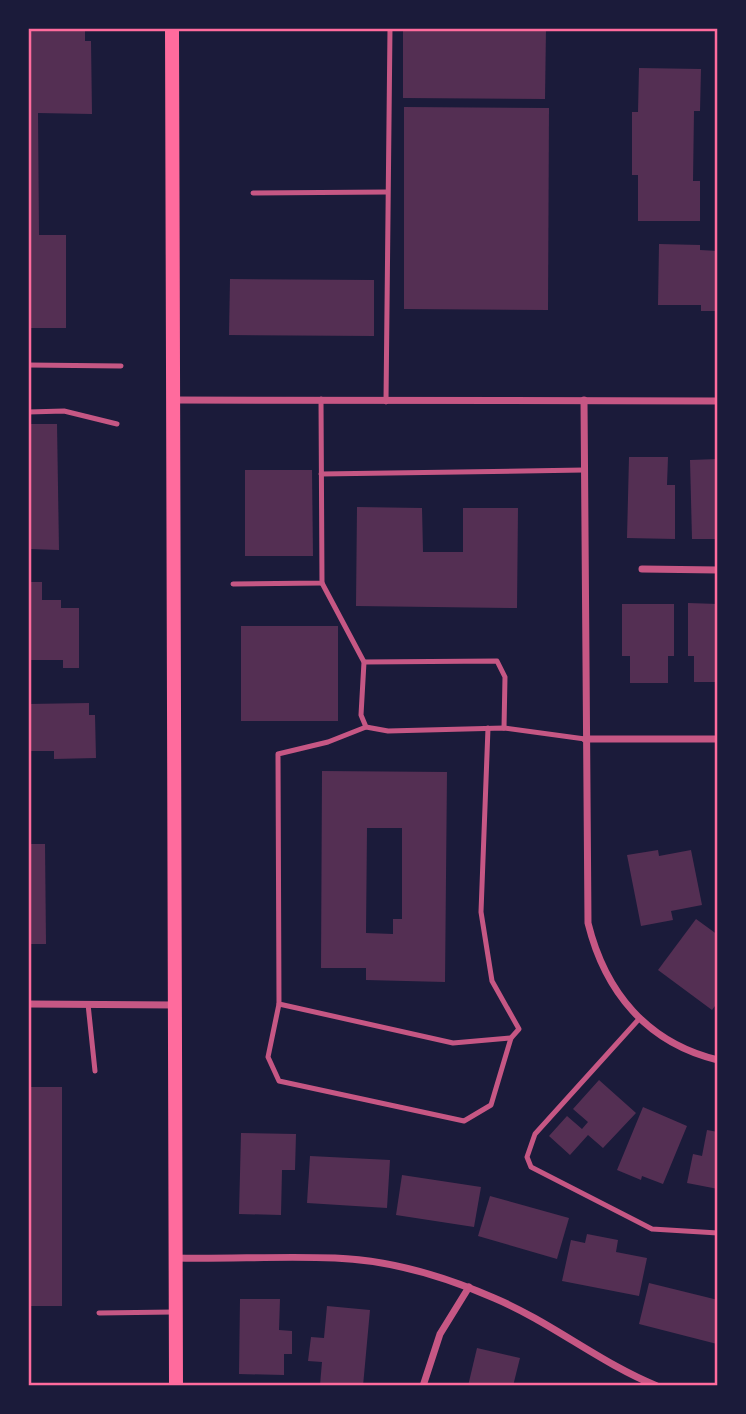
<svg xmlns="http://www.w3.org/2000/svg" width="746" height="1414" font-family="'PT Sans',sans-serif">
  <rect width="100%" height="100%" fill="#1b1b3a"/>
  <g fill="#542f53" fill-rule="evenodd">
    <polygon points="28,28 85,28 85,41 91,41 92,114 38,113 39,235 66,235 66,328 28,328"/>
    <polygon points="403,28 546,28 545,99 403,98"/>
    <polygon points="639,68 701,69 700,111 694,111 693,181 700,181 700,221 638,221 638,175 632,175 632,112 638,112"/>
    <polygon points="404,107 549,108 548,310 404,309"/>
    <polygon points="659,244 700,245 700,250 718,251 718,311 701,311 701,305 658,305"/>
    <polygon points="230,279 374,280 374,336 229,335"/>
    <polygon points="29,424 57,424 59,550 30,549"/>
    <polygon points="629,457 668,457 667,485 675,485 675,539 627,538"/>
    <polygon points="718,459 718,539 692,539 690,460"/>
    <polygon points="245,470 312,470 313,556 245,556"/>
    <polygon points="357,507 422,508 423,552 463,552 463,508 518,508 517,608 356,606"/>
    <polygon points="28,582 42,582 42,600 61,600 61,608 79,608 79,668 63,668 63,660 28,660"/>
    <polygon points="688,603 718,604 718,682 694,682 694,656 688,656"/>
    <polygon points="622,604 674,604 674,656 668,656 668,683 630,683 630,656 622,656"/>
    <rect x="241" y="626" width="97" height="95"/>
    <polygon points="89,703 89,715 95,715 96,758 54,759 54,751 28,751 28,704"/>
    <path d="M322,771L447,772L445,982L366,980V968H321ZM367,828H402V919H393V934L366,933Z"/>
    <polygon points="28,844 45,844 46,944 28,944"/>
    <polygon points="658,850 659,856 691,850 702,905 671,911 673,920 641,926 627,855"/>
    <polygon points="696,919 718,935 718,1002 712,1010 658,970"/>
    <polygon points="599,1080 636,1113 603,1148 588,1135 570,1155 549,1136 567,1116 582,1129 588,1122 573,1109"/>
    <rect x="28" y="1087" width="34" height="219"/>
    <polygon points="643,1107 687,1126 663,1184 642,1176 641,1180 617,1170"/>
    <polygon points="707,1130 718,1132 718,1189 687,1183 693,1154 702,1156"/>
    <polygon points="241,1133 296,1134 295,1170 282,1170 281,1215 239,1214"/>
    <polygon points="310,1156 390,1160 387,1208 307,1203"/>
    <polygon points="402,1175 481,1187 474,1227 396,1215"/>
    <polygon points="490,1196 569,1218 557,1259 478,1236"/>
    <polygon points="587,1234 618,1240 616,1252 647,1258 639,1296 562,1281 571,1240 585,1243"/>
    <polygon points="649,1283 718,1300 717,1344 639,1324"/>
    <polygon points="240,1299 280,1299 279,1330 292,1331 292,1354 284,1354 284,1375 239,1374"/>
    <polygon points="327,1306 370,1310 363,1386 320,1385 322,1362 308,1361 311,1337 324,1338"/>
    <polygon points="477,1348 520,1358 513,1386 468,1386"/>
  </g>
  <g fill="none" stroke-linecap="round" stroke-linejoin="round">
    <g stroke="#c65784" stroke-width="5">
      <polyline points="253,193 387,192"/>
      <polyline points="28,365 121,366"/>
      <polyline points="386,402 390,28"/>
      <polyline points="28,412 64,411 117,424"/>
      <polyline points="321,474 584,470"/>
      <polyline points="322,583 364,662 361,715 366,727 388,731 504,728 585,739"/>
      <polyline points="233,584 322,583 321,399"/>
      <polyline points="364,662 497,661 505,677 504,728"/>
      <polyline points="366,727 328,742 278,754 279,1004 453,1043 511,1038"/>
      <polyline points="88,1004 95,1071"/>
      <polyline points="279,1004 268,1057 279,1081 464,1121 491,1105 511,1038 519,1029 492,981 481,912 488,728"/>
      <polyline points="639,1019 535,1134 527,1157 531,1167 652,1229 718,1233"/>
      <polyline points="99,1313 173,1312"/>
    </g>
    <g stroke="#c65784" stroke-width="7">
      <polyline points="174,400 718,401"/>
      <path d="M584,400L588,923C605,992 647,1043 718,1060"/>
      <polyline points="642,569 718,570"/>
      <polyline points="585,739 718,739"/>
      <polyline points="28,1004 175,1005"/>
      <path d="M176,1258C229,1259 282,1256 335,1258C389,1260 446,1277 494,1298C551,1322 600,1363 657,1386"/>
      <polyline points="423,1386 440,1334 469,1287"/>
    </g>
    <polyline stroke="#ff6b9d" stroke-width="14" points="172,28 176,1386"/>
  </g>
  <rect width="746" height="1414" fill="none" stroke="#1b1b3a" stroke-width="60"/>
  <rect x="30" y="30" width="686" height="1354" fill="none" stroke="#ff6b9d" stroke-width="2.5"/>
</svg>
